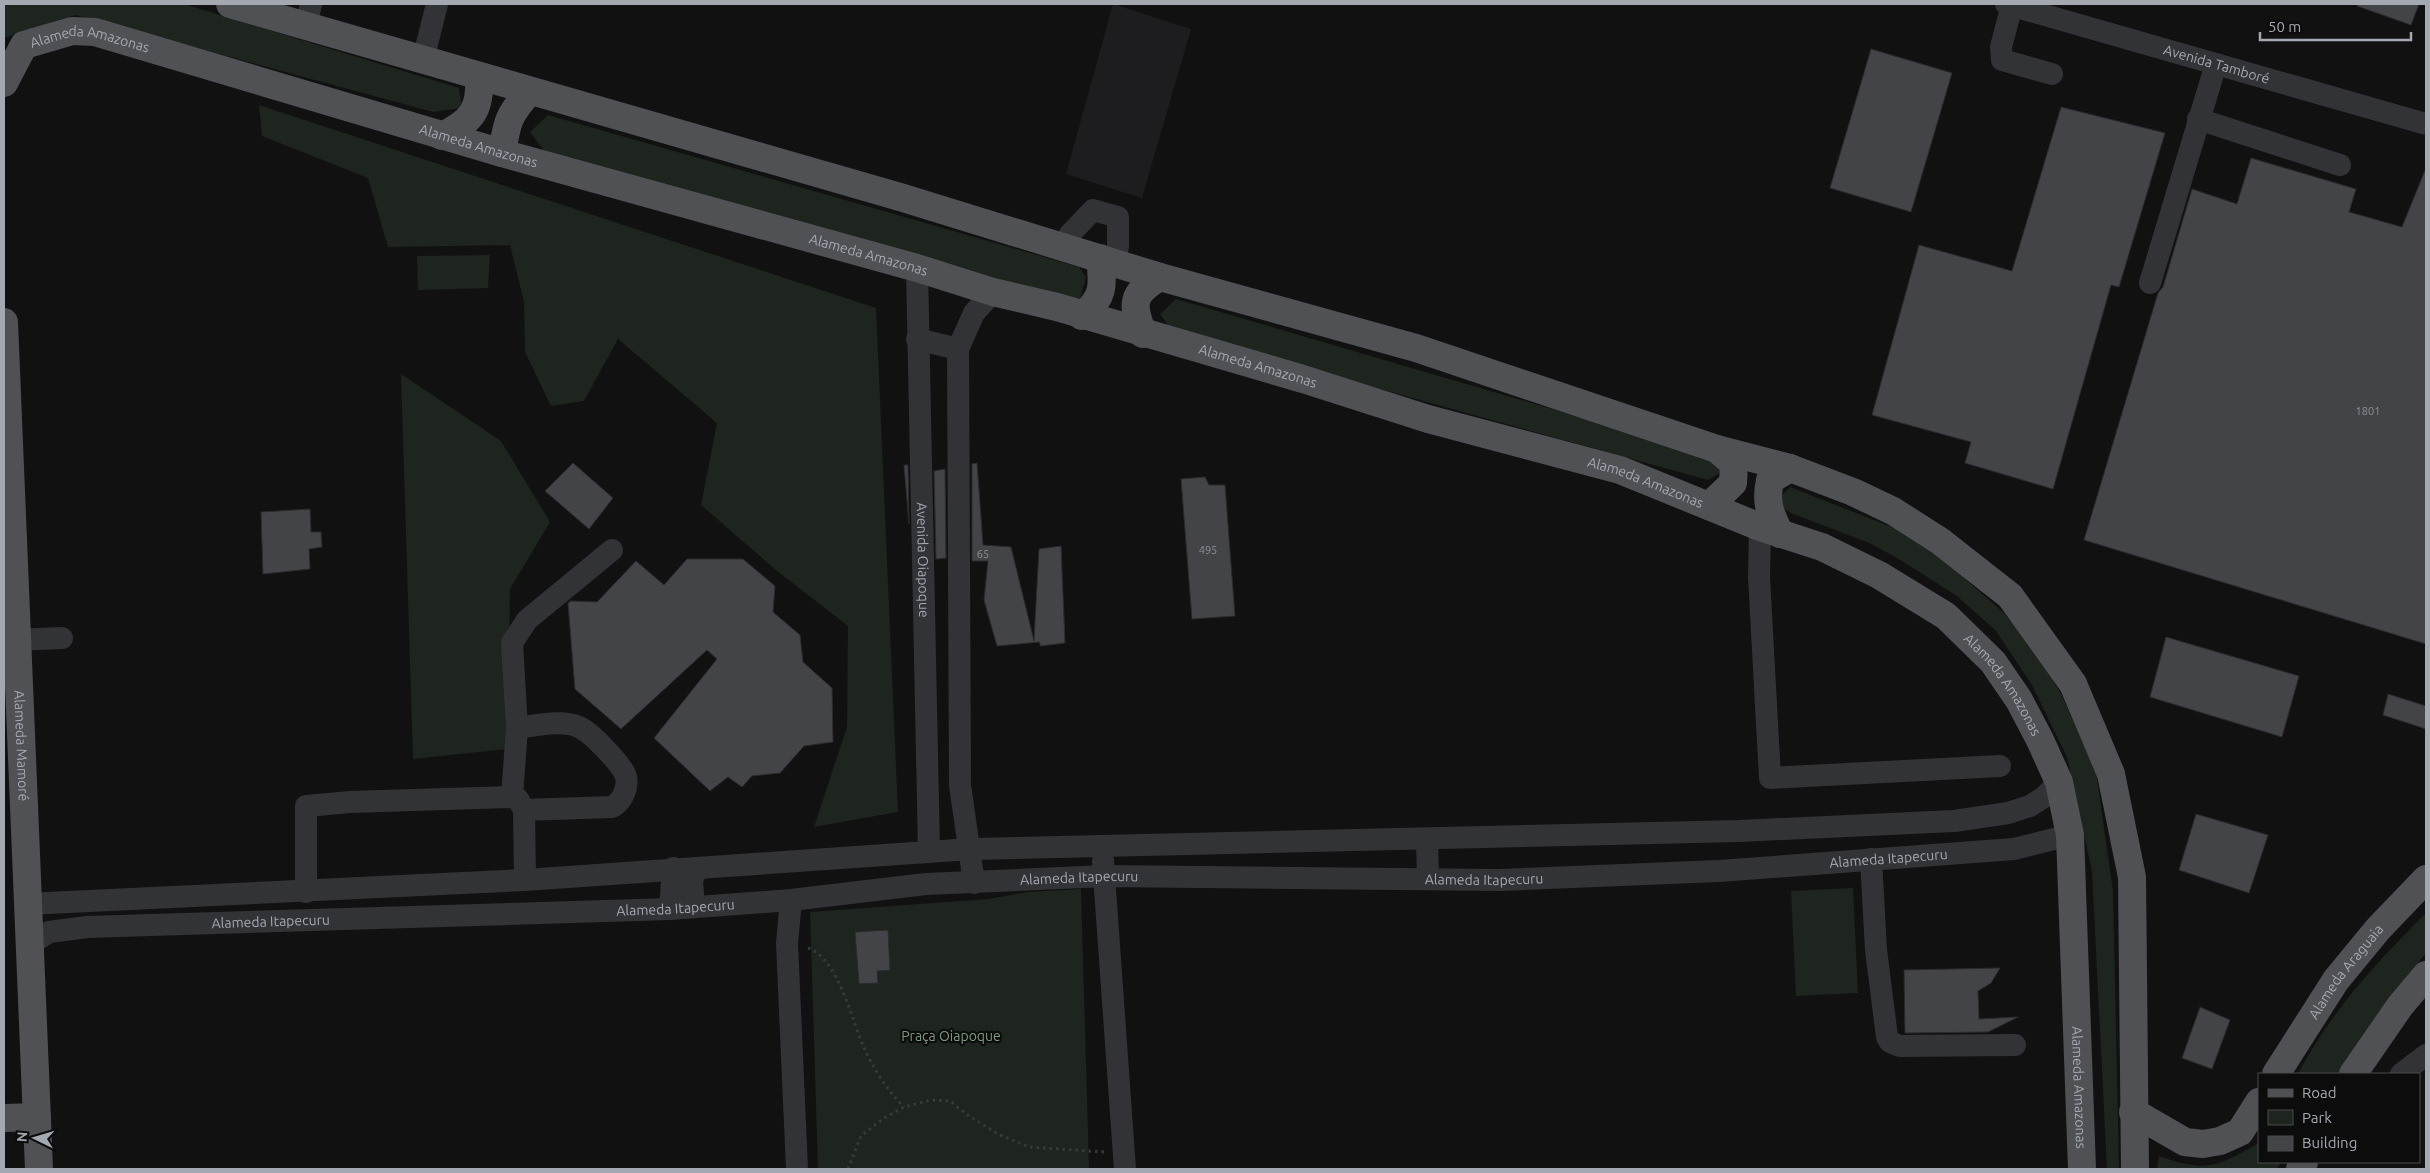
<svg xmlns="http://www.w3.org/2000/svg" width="2430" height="1173" font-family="Ubuntu,sans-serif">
  <rect width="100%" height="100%" fill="#111112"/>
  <polygon fill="#1d1d1f" points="1113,4 1191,29 1142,198 1066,174"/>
  <g fill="#1e241e">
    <polygon points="4,4 184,4 459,88 462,108 433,112 75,15 4,38"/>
    <polygon points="259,105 876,308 898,812 814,827 847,727 848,626 777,571 701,505 717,423 618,339 584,401 551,406 525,352 524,302 510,245 388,247 368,178 262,136"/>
    <polygon points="548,115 1079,267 1086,277 1080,299 1063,299 545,152 530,132"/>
    <polygon points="490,255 488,288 418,290 417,256"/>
    <polygon points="1176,299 1716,457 1728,468 1708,480 1308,369 1168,325 1160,314"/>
    <polygon points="401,374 501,441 550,522 510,589 508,749 413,759"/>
    <polygon points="1790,487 1902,531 1944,560 2006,615 2044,664 2062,696 2096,772 2113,891 2119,1169 2107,1169 2092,871 2067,757 2032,685 1996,631 1957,596 1899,559 1869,543 1791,513 1780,506 1780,497"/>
    <polygon points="1853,888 1858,993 1796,996 1791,891"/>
    <polygon points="1081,889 1089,1169 818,1169 810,912 988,899 1028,892"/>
    <path d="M2426,913V953L2392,995L2338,1074H2298C2330,1012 2377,962 2426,913Z"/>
    <path d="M2259,1143V1162H2281L2277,1169H2157L2159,1156C2206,1173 2217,1167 2259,1143Z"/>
  </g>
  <g fill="#434447" stroke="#2b2b2e">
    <polygon points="2358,4 2419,4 2411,25 2357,6"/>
    <polygon points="1871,49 1952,73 1911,212 1830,188"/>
    <polygon points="2061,107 2165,133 2119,287 2111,285 2053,489 1965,463 1971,442 1872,415 1919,245 2012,271"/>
    <polygon points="2251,158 2356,189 2349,212 2402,227 2426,168 2426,644 2084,540 2158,293 2163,287 2192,189 2237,204"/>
    <polygon points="573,463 613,498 589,529 545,491"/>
    <polygon points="977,463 983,545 1011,547 1034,641 1039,549 1061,546 1065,643 1040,646 1040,642 997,646 984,600 988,561 972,561 972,464"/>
    <polygon points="904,465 908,465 909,524"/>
    <polygon points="945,469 946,558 936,559 934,471"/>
    <polygon points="1205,477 1209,485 1225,485 1235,616 1192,619 1181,479"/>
    <polygon points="310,509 311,532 321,532 322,547 309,549 310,569 263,574 261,512"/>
    <polygon points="687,559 743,559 775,586 773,612 800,635 803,662 832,688 833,742 804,746 780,773 752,776 742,787 728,777 710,791 654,738 717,659 707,650 621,729 575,689 568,603 571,601 597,602 636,561 664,585"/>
    <polygon points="2166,637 2299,676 2282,737 2150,697"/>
    <polygon points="2388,694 2426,706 2426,729 2383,715"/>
    <polygon points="2196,814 2268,835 2249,893 2179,870"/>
    <polygon points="888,930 890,970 877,971 878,983 859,984 855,932"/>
    <polygon points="2000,968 1991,983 1978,991 1979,1019 2018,1017 1988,1032 1905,1033 1904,970"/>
    <polygon points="2200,1007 2230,1020 2212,1069 2182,1058"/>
  </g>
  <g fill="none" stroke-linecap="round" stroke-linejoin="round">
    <g stroke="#383a3e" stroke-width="3" stroke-dasharray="2.5 4" stroke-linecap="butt">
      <path d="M808,948C839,959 852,1022 865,1050C875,1071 887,1090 904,1107"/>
      <polyline points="848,1169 861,1136 884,1118 904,1107 931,1100 950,1101 969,1116 998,1134 1029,1147 1104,1152"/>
    </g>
    <g stroke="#323337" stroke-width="22">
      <path id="s1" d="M2006,4L2426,124"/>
      <polyline points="2012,5 2001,47 2002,60 2052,74"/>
      <polyline points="306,26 311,4"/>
      <polyline points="423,60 437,4"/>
      <polyline points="2198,119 2340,165"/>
      <polyline points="1066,246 1070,234 1093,210 1118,217 1118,246 1115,263"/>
      <path id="s2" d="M917,268L929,852"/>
      <polyline points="2150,283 2216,64"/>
      <polyline points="917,339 958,349"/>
      <polyline points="1760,527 1759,577 1770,778 2000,766"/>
      <polyline points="16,640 62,638"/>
      <path d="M517,728C535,726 562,719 579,727C591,732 620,763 625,774C630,786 622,802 612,807L524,810"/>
      <polyline points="512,797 517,728 512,643 527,620 612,550"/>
      <polyline points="1427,839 1428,879"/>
      <polyline points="1871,859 1876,950 1887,1037 1890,1042 1900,1046 2015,1045"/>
      <polyline points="1103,861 1125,1169"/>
      <polyline points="974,883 960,785 958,349 974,313 993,292"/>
      <polyline points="306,892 306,806 350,802 512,797 518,799 524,810 525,880"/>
      <polyline points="791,900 787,943 797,1169"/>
      <polyline points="27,904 525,880 971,849 1739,831 1954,821 2008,813 2030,806 2044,797 2059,782"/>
      <polyline points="694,907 692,881 697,868"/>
      <polyline points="670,909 673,868"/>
      <path id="s3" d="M29,945L49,932L87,927L670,909L791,900L926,884L1105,876L1500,880L1719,871L2014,849L2070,835"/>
      <polyline points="2401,1074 2426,1055"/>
    </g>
    <g stroke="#4f5155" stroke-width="28">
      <polyline points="230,4 900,197 1160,277 1416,348 1717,449 1790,468 1853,492 1893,511 1940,541 2010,596 2073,684 2111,774 2132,877 2135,1169"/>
      <path id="s4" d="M4,83L24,45L72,31L95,32L502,153L917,268L993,292L1057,307L1303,379L1428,419L1620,470L1760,527L1822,547L1879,575L1946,616L1993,662L2019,700L2040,740L2059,782L2070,835L2082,1169"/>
      <path d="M442,136C472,121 481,110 479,76"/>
      <path d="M502,153C507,122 508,115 530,91"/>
      <path d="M1082,316C1105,297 1103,285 1100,258"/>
      <path id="s5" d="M4,322L39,1169"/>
      <path d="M1143,334C1132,305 1130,294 1160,277"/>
      <polyline points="1709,506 1733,483 1734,464 1717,449"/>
      <path d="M1780,534C1770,513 1765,503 1770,480L1790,468"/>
      <path id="s6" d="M2276,1074L2336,980L2378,929L2426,879"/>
      <polyline points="2353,1074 2400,1006 2426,975"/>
      <polyline points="2133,1112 2185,1142 2203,1144 2220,1141 2240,1132 2259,1102"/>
      <polyline points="4,1118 37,1117"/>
      <polyline points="2300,1169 2304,1162"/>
    </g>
  </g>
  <g text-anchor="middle" stroke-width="4.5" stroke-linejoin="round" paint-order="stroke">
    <g font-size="11" fill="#8c9096">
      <text x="2368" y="415">1801</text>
      <text x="1208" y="554">495</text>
      <text x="983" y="558">65</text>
    </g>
    <g font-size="14" fill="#a4a9b1" stroke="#0c0c0d">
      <text dy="5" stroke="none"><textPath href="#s4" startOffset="111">Alameda Amazonas</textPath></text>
      <text dy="5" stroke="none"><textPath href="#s1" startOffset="219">Avenida Tamboré</textPath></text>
      <text dy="5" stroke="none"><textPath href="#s4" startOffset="516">Alameda Amazonas</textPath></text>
      <text dy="5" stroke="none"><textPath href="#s4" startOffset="921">Alameda Amazonas</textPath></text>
      <text dy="5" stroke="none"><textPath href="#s4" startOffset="1326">Alameda Amazonas</textPath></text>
      <text dy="5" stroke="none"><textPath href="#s4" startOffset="1731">Alameda Amazonas</textPath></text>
      <text dy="5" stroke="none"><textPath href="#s2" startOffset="292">Avenida Oiapoque</textPath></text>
      <text dy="5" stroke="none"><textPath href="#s4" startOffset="2151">Alameda Amazonas</textPath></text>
      <text dy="5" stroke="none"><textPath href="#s5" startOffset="424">Alameda Mamoré</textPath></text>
      <text dy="5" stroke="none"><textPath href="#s3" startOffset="1866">Alameda Itapecuru</textPath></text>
      <text dy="5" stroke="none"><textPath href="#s3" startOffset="1056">Alameda Itapecuru</textPath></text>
      <text dy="5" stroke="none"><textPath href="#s3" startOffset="1461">Alameda Itapecuru</textPath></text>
      <text dy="5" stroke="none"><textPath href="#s3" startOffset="651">Alameda Itapecuru</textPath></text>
      <text dy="5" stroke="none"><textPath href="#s3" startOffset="246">Alameda Itapecuru</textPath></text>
      <text dy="5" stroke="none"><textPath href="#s6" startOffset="124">Alameda Araguaia</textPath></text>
      <text dy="5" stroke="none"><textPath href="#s4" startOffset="2571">Alameda Amazonas</textPath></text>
    </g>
    <g font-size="14" fill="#7c9b7c" stroke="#0c0c0d">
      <text x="951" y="1041">Praça Oiapoque</text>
    </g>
  </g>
  <rect width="2430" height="1173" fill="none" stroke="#a4a9b1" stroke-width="10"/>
  <rect x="2258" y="1073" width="162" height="90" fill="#0c0c0d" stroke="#494b4f"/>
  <rect x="2268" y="1089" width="25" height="8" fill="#4f5155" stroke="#494b4f"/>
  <text x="2302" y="1098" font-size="15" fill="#a4a9b1">Road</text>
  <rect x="2268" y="1110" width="25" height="15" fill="#1e241e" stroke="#494b4f"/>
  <text x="2302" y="1123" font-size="15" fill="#a4a9b1">Park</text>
  <rect x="2268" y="1136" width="25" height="15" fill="#434447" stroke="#494b4f"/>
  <text x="2302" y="1148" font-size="15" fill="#a4a9b1">Building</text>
  <g transform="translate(35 1138) rotate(275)" stroke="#0c0c0d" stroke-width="4" paint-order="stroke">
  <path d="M0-4L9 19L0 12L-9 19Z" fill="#a4a9b1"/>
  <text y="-8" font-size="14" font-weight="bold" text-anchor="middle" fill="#a4a9b1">N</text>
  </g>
  <path d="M2260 32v8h151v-8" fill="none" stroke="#a4a9b1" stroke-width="2.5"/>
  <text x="2268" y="32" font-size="15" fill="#a4a9b1" stroke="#0c0c0d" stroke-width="4" paint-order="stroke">50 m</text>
</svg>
